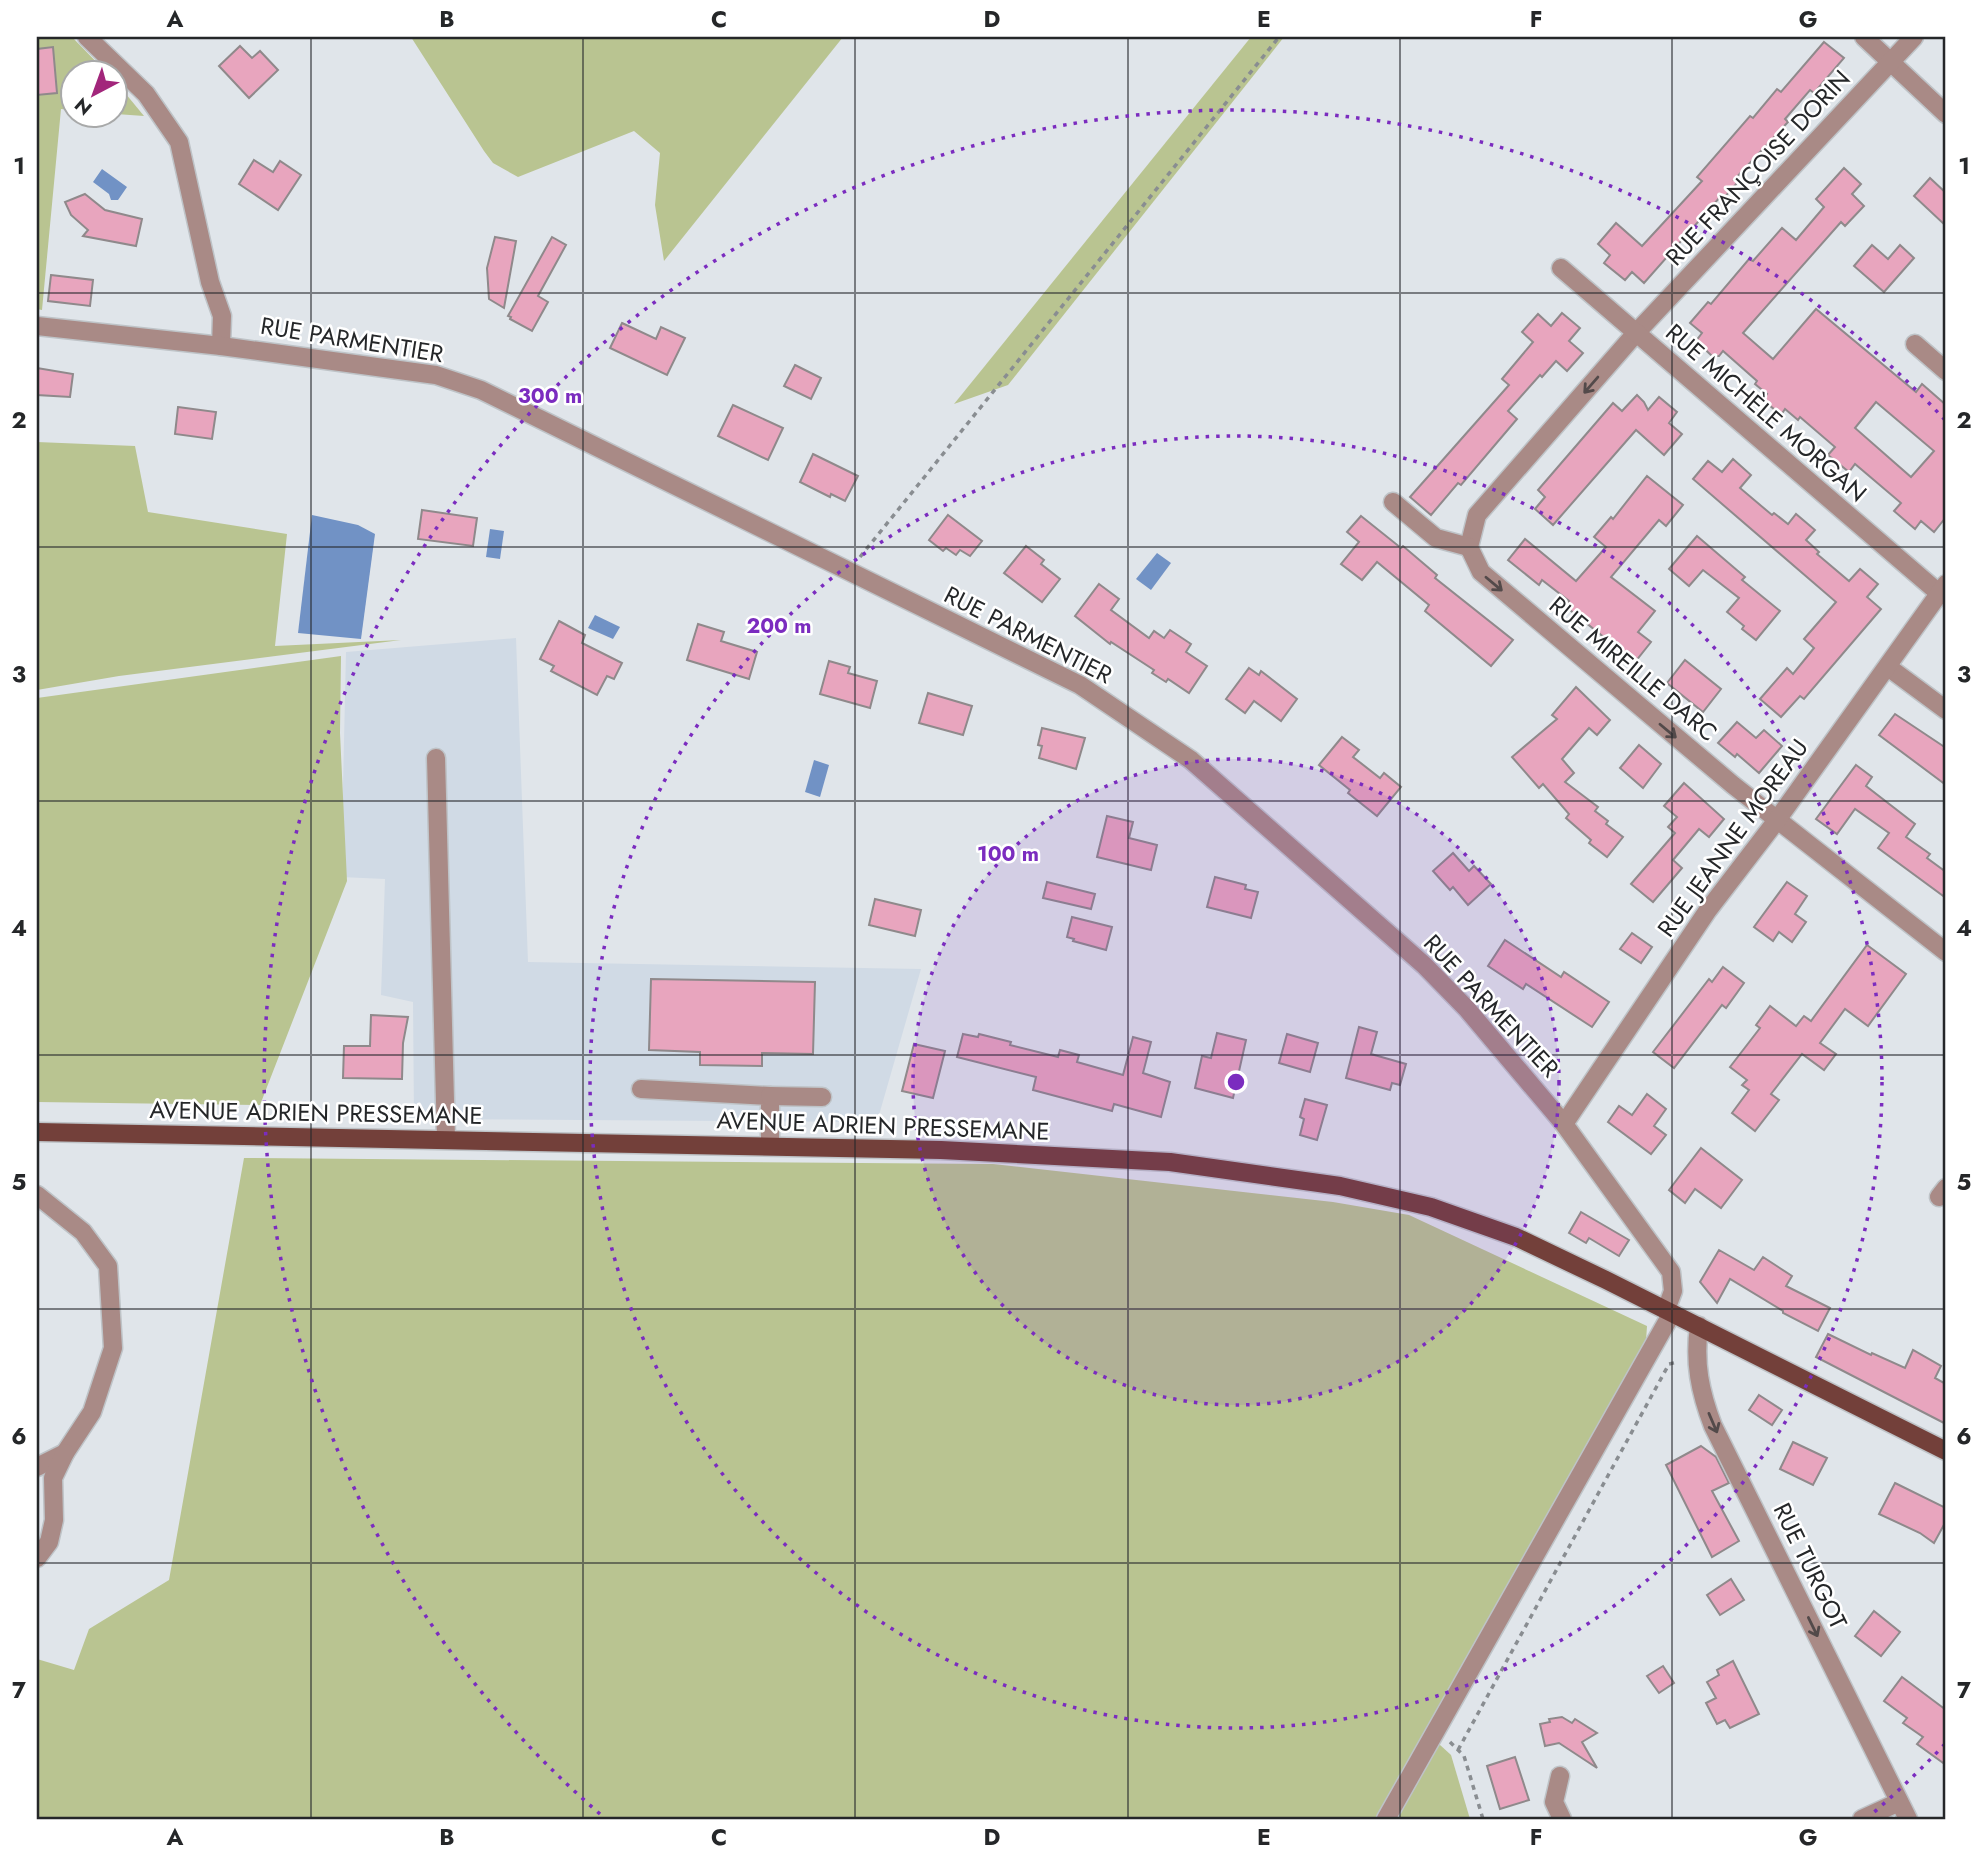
<svg xmlns="http://www.w3.org/2000/svg" width="1983" height="1856" font-family="Jost,sans-serif">
  <rect width="100%" height="100%" fill="#e0e5ea"/>
  <polygon fill="#d0dae5" points="516,638 528,962 921,969 877,1122 414,1119 413,1002 381,995 385,879 341,877 346,652"/>
  <g fill="#b9c491">
    <polygon points="37,37 72,37 107,73 74,74 73,110 61,109 42,310 37,309"/>
    <polygon points="411,37 843,37 664,261 655,205 660,153 634,131 518,177 493,163 484,151"/>
    <polygon points="1251,37 1284,37 1008,385 954,404"/>
    <polygon points="116,82 144,116 116,114"/>
    <polygon points="37,442 135,446 148,512 287,534 275,646 401,640 119,676 37,690"/>
    <polygon points="341,656 340,733 347,881 260,1105 37,1102 37,698"/>
    <polygon points="244,1158 993,1164 1333,1202 1409,1215 1647,1326 1646,1341 1378,1819 37,1819 37,1659 74,1670 89,1629 169,1580"/>
    <polygon points="1439,1744 1451,1755 1470,1819 1396,1819"/>
  </g>
  <g fill="#7192c5">
    <polygon points="102,169 127,187 118,200 111,200 109,194 93,182"/>
    <polygon points="312,515 358,525 375,534 361,639 298,633"/>
    <polygon points="490,529 504,531 500,559 486,557"/>
    <polygon points="1157,553 1171,563 1151,590 1136,579"/>
    <polygon points="595,615 620,627 613,639 588,628"/>
    <polygon points="814,760 829,765 820,797 805,792"/>
  </g>
  <g fill="#e8a5be" stroke="#8f898b" stroke-width="2" fill-rule="evenodd">
    <polygon points="1824,42 1844,58 1814,93 1810,90 1785,119 1788,122 1734,180 1738,182 1723,199 1720,197 1644,283 1632,272 1625,280 1604,263 1610,255 1598,244 1616,223 1642,246 1702,181 1697,177 1750,116 1753,118 1777,89 1781,92"/>
    <polygon points="240,46 252,58 260,51 278,70 249,98 219,66"/>
    <polygon points="53,47 57,93 37,95 37,49"/>
    <polygon points="254,160 273,172 280,161 301,175 278,210 239,184"/>
    <path d="M1844,168L1861,184L1852,194L1864,206L1845,226L1841,222L1743,333L1773,359L1816,309L1916,392L1922,384L1946,405V517L1934,532L1921,521L1915,529L1894,511L1901,503L1855,464L1849,472L1828,455L1835,447L1800,417L1798,420L1785,409L1781,415L1763,400L1767,394L1755,384L1757,381L1723,351L1719,356H1712L1696,341L1702,333L1690,323L1708,302L1711,304L1749,259L1753,261L1782,228L1796,240L1824,207L1816,199ZM1876,402L1934,451L1911,477L1855,428Z"/>
    <polygon points="1930,178 1946,193 1946,226 1914,196"/>
    <polygon points="85,194 105,210 142,219 136,246 83,236 88,230 71,215 65,202"/>
    <polygon points="495,237 516,241 504,308 489,299 487,268"/>
    <polygon points="552,237 566,245 538,296 548,302 532,331 510,319 511,317 508,316"/>
    <polygon points="1872,245 1888,259 1900,245 1914,258 1884,292 1854,266"/>
    <polygon points="51,275 93,280 90,306 48,301"/>
    <polygon points="1562,313 1580,328 1569,341 1583,353 1567,371 1556,361 1542,377 1540,375 1508,411 1517,419 1461,485 1458,483 1431,515 1410,497 1509,385 1502,379 1533,342 1522,332 1538,314 1551,326"/>
    <polygon points="622,323 656,339 661,327 685,338 667,375 610,348"/>
    <polygon points="795,365 821,378 811,399 784,386"/>
    <polygon points="37,368 73,374 70,397 37,395"/>
    <polygon points="1637,395 1644,402 1648,410 1659,397 1677,412 1669,423 1682,434 1664,455 1636,430 1553,525 1535,509 1545,497 1538,490 1613,403 1622,411"/>
    <polygon points="733,405 783,428 768,460 718,436"/>
    <polygon points="178,407 216,412 212,439 175,434"/>
    <polygon points="813,454 858,476 845,501 831,494 830,497 800,482"/>
    <polygon points="1733,459 1751,475 1740,488 1772,515 1774,513 1788,524 1796,514 1815,530 1806,540 1819,552 1817,554 1849,581 1860,569 1878,584 1867,597 1881,609 1804,699 1800,696 1781,717 1760,699 1787,668 1793,674 1814,648 1804,639 1836,602 1693,479 1708,461 1722,472"/>
    <polygon points="1647,476 1683,505 1666,526 1659,520 1611,577 1655,611 1638,632 1651,642 1635,662 1565,606 1569,601 1542,580 1539,585 1508,560 1525,539 1576,581 1606,547 1594,537 1611,517 1613,519"/>
    <polygon points="422,510 477,518 473,546 418,539"/>
    <polygon points="948,515 982,541 970,556 960,550 956,555 946,548 943,551 929,540"/>
    <polygon points="1361,516 1401,548 1403,546 1437,575 1435,578 1513,640 1491,666 1425,611 1429,605 1377,562 1362,580 1341,564 1359,542 1347,532"/>
    <polygon points="1697,536 1745,577 1742,580 1780,611 1756,640 1742,629 1744,626 1727,612 1739,598 1703,570 1689,586 1669,569"/>
    <polygon points="1026,546 1044,560 1041,564 1060,579 1042,602 1004,573"/>
    <polygon points="1099,584 1119,599 1111,610 1149,638 1154,631 1164,638 1170,630 1191,644 1186,652 1207,666 1189,693 1168,679 1166,682 1152,673 1154,670 1111,642 1110,644 1075,616"/>
    <polygon points="559,621 585,635 582,643 622,663 614,679 607,676 597,695 551,671 554,666 540,659"/>
    <polygon points="698,624 724,632 721,641 757,652 749,679 687,660"/>
    <polygon points="1685,660 1721,689 1703,712 1667,683"/>
    <polygon points="829,661 850,667 848,673 877,681 870,708 820,694"/>
    <polygon points="1249,668 1259,675 1261,671 1297,699 1281,721 1254,701 1245,713 1226,699"/>
    <polygon points="1576,687 1610,720 1597,735 1589,728 1562,759 1574,773 1565,782 1598,807 1595,811 1608,821 1606,824 1623,837 1607,857 1589,843 1591,840 1566,818 1569,814 1543,784 1539,788 1512,757 1557,719 1552,715"/>
    <polygon points="928,693 972,706 963,735 919,723"/>
    <polygon points="1895,714 1946,748 1946,785 1879,735"/>
    <polygon points="1737,722 1756,738 1764,730 1782,746 1759,773 1737,754 1735,757 1718,743"/>
    <polygon points="1042,728 1085,738 1076,769 1039,758 1042,746 1038,745"/>
    <polygon points="1342,737 1359,750 1353,757 1380,778 1384,773 1401,787 1377,816 1348,793 1350,790 1319,765"/>
    <polygon points="1639,745 1661,764 1643,788 1620,768"/>
    <polygon points="1856,765 1872,777 1866,786 1915,824 1906,837 1930,854 1927,858 1946,872 1946,898 1878,848 1889,833 1855,809 1837,834 1816,819"/>
    <polygon points="1684,783 1724,819 1709,837 1699,829 1673,860 1682,868 1653,902 1631,884 1675,833 1668,827 1677,817 1664,806"/>
    <polygon points="1107,816 1133,822 1129,838 1157,845 1151,870 1097,857"/>
    <polygon points="1453,853 1469,871 1474,866 1491,884 1468,905 1453,887 1450,890 1433,871"/>
    <polygon points="1215,877 1246,885 1245,889 1258,892 1251,918 1207,907"/>
    <polygon points="1047,882 1095,894 1091,909 1043,898"/>
    <polygon points="1787,882 1807,896 1795,914 1806,922 1792,942 1779,932 1773,941 1754,927"/>
    <polygon points="875,899 921,910 915,936 869,925"/>
    <polygon points="1072,917 1112,927 1106,950 1073,941 1074,939 1067,937"/>
    <polygon points="1632,933 1652,947 1641,963 1620,949"/>
    <polygon points="1505,940 1561,977 1564,972 1609,1002 1592,1027 1526,984 1523,989 1488,966"/>
    <polygon points="1867,945 1906,974 1868,1026 1845,1009 1820,1043 1836,1054 1824,1070 1802,1054 1771,1094 1779,1100 1755,1131 1732,1113 1749,1090 1742,1085 1747,1080 1730,1067 1760,1028 1756,1025 1770,1006 1796,1026 1804,1016 1811,1021"/>
    <polygon points="1723,967 1744,983 1726,1008 1722,1005 1674,1068 1653,1052 1709,979 1712,982"/>
    <polygon points="651,979 815,982 813,1054 762,1053 762,1066 700,1065 700,1052 649,1050"/>
    <polygon points="371,1015 408,1017 403,1043 402,1079 343,1078 344,1046 370,1046"/>
    <polygon points="1359,1027 1377,1032 1371,1054 1406,1064 1400,1085 1392,1083 1390,1090 1346,1078"/>
    <polygon points="1217,1033 1246,1040 1233,1098 1195,1088 1202,1056 1211,1058"/>
    <polygon points="963,1034 978,1037 979,1034 1011,1042 1010,1045 1058,1057 1060,1050 1079,1055 1077,1062 1123,1075 1133,1037 1151,1042 1143,1073 1170,1082 1161,1117 1114,1104 1112,1111 1033,1090 1036,1077 957,1057"/>
    <polygon points="1287,1034 1318,1043 1310,1072 1279,1063"/>
    <polygon points="914,1044 945,1051 933,1098 902,1091"/>
    <polygon points="1647,1094 1666,1109 1654,1126 1666,1135 1651,1154 1608,1122 1619,1106 1632,1115"/>
    <polygon points="1305,1099 1327,1105 1317,1140 1300,1135 1304,1119 1300,1117"/>
    <polygon points="1701,1148 1742,1180 1721,1208 1695,1189 1685,1203 1669,1190"/>
    <polygon points="1581,1212 1629,1240 1619,1256 1589,1238 1586,1243 1569,1233"/>
    <polygon points="1719,1250 1754,1270 1763,1257 1792,1276 1786,1286 1830,1308 1818,1331 1783,1313 1783,1311 1730,1279 1717,1303 1700,1282"/>
    <polygon points="1828,1334 1871,1355 1872,1353 1905,1368 1913,1350 1941,1366 1935,1378 1946,1384 1946,1424 1816,1357"/>
    <polygon points="1759,1395 1782,1410 1772,1425 1749,1410"/>
    <polygon points="1793,1442 1827,1458 1813,1485 1780,1469"/>
    <polygon points="1701,1446 1716,1457 1729,1483 1712,1491 1739,1541 1712,1557 1666,1465"/>
    <polygon points="1895,1483 1946,1508 1946,1521 1934,1543 1920,1533 1879,1514"/>
    <polygon points="1731,1579 1744,1600 1720,1615 1707,1595"/>
    <polygon points="1874,1611 1900,1632 1881,1656 1855,1636"/>
    <polygon points="1733,1661 1759,1714 1730,1728 1725,1720 1717,1724 1706,1703 1716,1698 1707,1682 1719,1675 1717,1670"/>
    <polygon points="1663,1666 1674,1683 1659,1693 1647,1676"/>
    <polygon points="1902,1677 1946,1710 1946,1765 1917,1744 1923,1737 1903,1723 1907,1718 1884,1701"/>
    <polygon points="1562,1717 1572,1723 1575,1719 1597,1733 1582,1742 1597,1768 1559,1743 1545,1746 1540,1724 1550,1722 1549,1719"/>
    <polygon points="1515,1757 1529,1800 1500,1809 1487,1766"/>
  </g>
  <g fill="none" stroke-linecap="round" stroke-linejoin="round">
    <g stroke="#bec3c7" stroke-width="21">
      <g id="minor">
        <polyline points="87,37 146,94 179,142 210,282 222,316 221,346"/>
        <polyline points="1864,37 1946,114"/>
        <polyline points="1914,37 1636,333 1477,515 1469,547 1481,572 1733,785 1946,952"/>
        <polyline points="1561,268 1940,594"/>
        <polyline points="37,326 221,346 436,375 481,390 1080,685 1191,760 1424,965 1467,1009 1564,1124 1671,1272 1673,1291 1666,1310"/>
        <polyline points="1915,344 1946,371"/>
        <polyline points="1393,502 1436,538 1469,547"/>
        <polyline points="1888,667 1946,710"/>
        <polyline points="436,758 446,1139"/>
        <polyline points="641,1089 770,1096 770,1146"/>
        <polyline points="770,1096 822,1097"/>
        <polyline points="1564,1124 1708,910 1777,820 1946,584"/>
        <polyline points="37,1195 83,1232 108,1266 113,1348 92,1412 65,1453 37,1467"/>
        <polyline points="1939,1197 1946,1188"/>
        <path d="M1699,1326C1694,1363 1700,1392 1713,1426L1908,1819"/>
        <polyline points="37,1558 49,1542 54,1520 53,1478 65,1453"/>
        <polyline points="1560,1776 1554,1802 1562,1819"/>
        <polyline points="1386,1819 1672,1313"/>
        <polyline points="1862,1819 1899,1802"/>
      </g>
    </g>
    <g stroke="#bec3c7" stroke-width="21">
      <polyline id="major" points="37,1132 941,1150 1170,1162 1340,1186 1431,1207 1516,1237 1606,1280 1946,1451"/>
    </g>
    <g stroke="#898d91" stroke-width="3.5" stroke-dasharray="5 5" stroke-linecap="butt">
      <polyline points="860,557 1279,37"/>
      <polyline points="1450,1742 1464,1756 1483,1819"/>
      <polyline points="1458,1750 1669,1364 1678,1362"/>
    </g>
    <use href="#minor" stroke="#a98a86" stroke-width="18"/>
    <use href="#major" stroke="#73403a" stroke-width="18"/>
  </g>
  <defs><path id="oneway-shaft" d="M-6 0H5M1.5-3L5.5 0L1.5 3" fill="none" stroke-width="1.6" stroke-linecap="round" stroke-linejoin="round" transform="scale(1.75)"/></defs>
  <g stroke="#534a4a">
    <use href="#oneway-shaft" transform="translate(1591 385) rotate(131)"/>
    <use href="#oneway-shaft" transform="translate(1494 584) rotate(40)"/>
    <use href="#oneway-shaft" transform="translate(1668 731) rotate(40)"/>
    <use href="#oneway-shaft" transform="translate(1713 1423) rotate(67)"/>
    <use href="#oneway-shaft" transform="translate(1813 1627) rotate(64)"/>
  </g>
  <path fill="none" stroke="#252729" stroke-width="2" stroke-opacity="0.55" d="M311,37V1819M583,37V1819M855,37V1819M1128,37V1819M1400,37V1819M1672,37V1819M37,293H1946M37,547H1946M37,801H1946M37,1055H1946M37,1309H1946M37,1563H1946"/>
  <circle cx="1236" cy="1082" r="323" fill="#7b2cbf" fill-opacity=".12"/>
  <g fill="none" stroke="#7b2cbf" stroke-width="3.5" stroke-dasharray="3.5 7">
    <circle cx="1236" cy="1082" r="323"/>
    <circle cx="1236" cy="1082" r="646"/>
    <path d="M1945 1744A970 970 0 0 1 1872 1814M600 1814A970 970 0 1 1 1945 420"/>
  </g>
  <g text-anchor="middle" stroke-width="5" stroke-linejoin="round" paint-order="stroke">
    <g font-size="24" fill="#252729" stroke="#fff">
      <text transform="translate(1758 168) rotate(-47)" y="8">RUE FRANÇOISE DORIN</text>
      <text transform="translate(352 340) rotate(9)" y="8">RUE PARMENTIER</text>
      <text transform="translate(1766 413) rotate(41)" y="8">RUE MICHÈLE MORGAN</text>
      <text transform="translate(1028 635) rotate(27)" y="8">RUE PARMENTIER</text>
      <text transform="translate(1633 669) rotate(40)" y="8">RUE MIREILLE DARC</text>
      <text transform="translate(1733 838) rotate(-54)" y="8">RUE JEANNE MOREAU</text>
      <text transform="translate(1491 1006) rotate(47)" y="8">RUE PARMENTIER</text>
      <text transform="translate(316 1113) rotate(1)" y="8">AVENUE ADRIEN PRESSEMANE</text>
      <text transform="translate(883 1126) rotate(2)" y="8">AVENUE ADRIEN PRESSEMANE</text>
      <text transform="translate(1810 1566) rotate(64)" y="8">RUE TURGOT</text>
    </g>
  </g>
  <circle cx="1236" cy="1082" r="10" fill="#7b2cbf" stroke="#fff" stroke-width="3.5"/>
  <g font-size="21" text-anchor="middle" font-weight="bold" fill="#7b2cbf" stroke="#fff" stroke-width="5" stroke-linejoin="round" paint-order="stroke">
    <text x="550" y="403">300 m</text>
    <text x="779" y="633">200 m</text>
    <text x="1008" y="861">100 m</text>
  </g>
  <rect width="1983" height="1856" fill="none" stroke="#ffffff" stroke-width="77"/>
  <g transform="translate(94 94) rotate(221)"><circle r="33" fill="#ffffff" stroke="#a8a9a9" stroke-width="2"/>
  <path d="M0-5L12 26L0 18L-12 26Z" fill="#a2267b"/>
  <text y="-10" font-size="19" font-weight="bold" text-anchor="middle" fill="#252729">N</text>
  </g>
  <rect x="38" y="38" width="1906" height="1780" fill="none" stroke="#252729" stroke-width="2.5"/>
  <g font-size="23" text-anchor="middle" font-weight="bold" fill="#252729">
    <text x="175" y="27">A</text>
    <text x="447" y="27">B</text>
    <text x="719" y="27">C</text>
    <text x="992" y="27">D</text>
    <text x="1264" y="27">E</text>
    <text x="1536" y="27">F</text>
    <text x="1808" y="27">G</text>
    <text x="19" y="174">1</text>
    <text x="1964" y="174">1</text>
    <text x="19" y="428">2</text>
    <text x="1964" y="428">2</text>
    <text x="19" y="682">3</text>
    <text x="1964" y="682">3</text>
    <text x="19" y="936">4</text>
    <text x="1964" y="936">4</text>
    <text x="19" y="1190">5</text>
    <text x="1964" y="1190">5</text>
    <text x="19" y="1444">6</text>
    <text x="1964" y="1444">6</text>
    <text x="19" y="1698">7</text>
    <text x="1964" y="1698">7</text>
    <text x="175" y="1845">A</text>
    <text x="447" y="1845">B</text>
    <text x="719" y="1845">C</text>
    <text x="992" y="1845">D</text>
    <text x="1264" y="1845">E</text>
    <text x="1536" y="1845">F</text>
    <text x="1808" y="1845">G</text>
  </g>
</svg>
